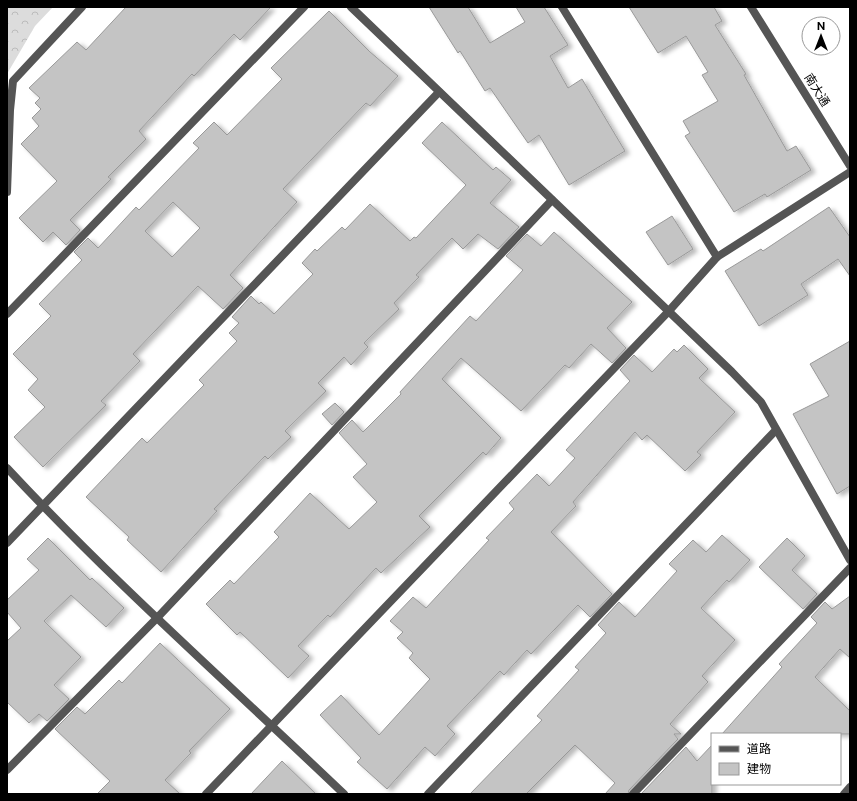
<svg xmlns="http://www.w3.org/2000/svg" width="857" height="801" font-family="'Public Sans','Noto Sans JP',sans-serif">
  <defs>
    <pattern id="park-crowns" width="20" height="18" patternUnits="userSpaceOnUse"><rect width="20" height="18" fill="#dcdcdc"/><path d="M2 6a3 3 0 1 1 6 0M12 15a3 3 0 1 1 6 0" fill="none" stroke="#bbb"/></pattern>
    <filter id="shadow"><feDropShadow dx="4.5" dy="2.5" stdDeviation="2" flood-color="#0004"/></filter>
  </defs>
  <rect width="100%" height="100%" fill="#fff"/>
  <polygon fill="url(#park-crowns)" points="7,7 53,7 35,26 7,74"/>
  <g fill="#c4c4c4" stroke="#999" fill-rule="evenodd" filter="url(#shadow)">
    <polygon points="126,7 271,7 240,40 234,34 194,76 192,74 139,131 146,139 108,177 111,179 70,220 80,230 66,245 53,232 43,242 19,218 57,181 21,144 39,126 32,118 41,109 35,103 40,98 29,88 77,42 86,50"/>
    <polygon points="429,7 468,7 490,43 525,22 516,7 544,7 568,45 550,56 568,88 582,79 625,151 569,185 539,135 528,143 490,88 485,91 460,51 458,53"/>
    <polygon points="629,7 714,7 722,21 715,25 746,74 744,75 787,151 796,146 811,170 767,197 765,194 734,212 685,136 690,133 683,121 718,101 702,75 708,72 686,36 658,53"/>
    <path d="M329,11L369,51L398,76L370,106L366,103L283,189L297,202L230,275L243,288L223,309L198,286L133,354L140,361L101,401L106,405L43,467L14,437L45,407L28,390L38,379L13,354L51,316L39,304L82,260L74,252L88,238L98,248L136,207L139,210L199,148L193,143L214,122L227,135L282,79L271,68ZM173,202L200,228L172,257L145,231Z"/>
    <polygon points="442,122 493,170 496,167 511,180 490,203 519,227 498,249 478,234 463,249 452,238 416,275 419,277 394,303 399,309 364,343 368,347 351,365 344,357 318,383 326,391 285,431 291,437 268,459 265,456 214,509 217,511 161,572 127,540 129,537 86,497 142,438 147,443 204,385 199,380 237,341 229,333 239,323 232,317 251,296 259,304 261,302 274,314 313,274 302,263 315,249 317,251 342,227 345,230 370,204 410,241 414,237 416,238 466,185 422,143"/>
    <polygon points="829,207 850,237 850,276 838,259 801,284 808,295 759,326 725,271 761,249 763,251"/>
    <polygon points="672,216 693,249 668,265 646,232"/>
    <polygon points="554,232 632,302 607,328 626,348 612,363 591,344 569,368 565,365 521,411 461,358 442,379 501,438 486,455 483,452 419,516 430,527 381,573 376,568 330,617 328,615 298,646 309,656 288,678 240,632 237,635 206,604 230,580 234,584 279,537 274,532 310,493 349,529 377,502 353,477 367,464 339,433 352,420 363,432 401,394 400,392 470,316 476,321 523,270 506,256 527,234 541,246"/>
    <polygon points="850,341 850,486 837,494 793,414 829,396 810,364"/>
    <polygon points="684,345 708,369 699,378 735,412 697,452 701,455 685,471 647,435 642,440 635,432 573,502 576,506 551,532 612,594 590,617 578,605 531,654 527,650 504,675 500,671 447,726 455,734 435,756 425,747 387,789 357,762 361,758 320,715 341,695 379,735 430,679 409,658 413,653 397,638 403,632 390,621 413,597 426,608 489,540 486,538 514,509 509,503 537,474 549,486 575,458 566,450 630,381 620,370 634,355 652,372 674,349 677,352"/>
    <polygon points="335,403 344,412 332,425 322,414"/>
    <polygon points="722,535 750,560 729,582 727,580 701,608 735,640 702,676 708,682 670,724 681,734 674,734 678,739 629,790 628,794 605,794 615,783 575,745 526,794 470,794 542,720 537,716 579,670 575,667 606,633 598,625 619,602 635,617 677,571 669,564 693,540 706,552"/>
    <polygon points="48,538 90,580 92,578 124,608 106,627 71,595 44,621 81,657 54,685 69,699 47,721 39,714 29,723 7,702 7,641 21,628 7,612 7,600 39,570 27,559"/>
    <polygon points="787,538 805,556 792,570 817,594 803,609 759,567"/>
    <polygon points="850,596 850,658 840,649 815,677 850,711 850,734 722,734 782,667 779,664 817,623 811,617 825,602 832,609"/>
    <polygon points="160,643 230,709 189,751 191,753 165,780 180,794 97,794 110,781 55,729 77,707 85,714 119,680 122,683"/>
    <polygon points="712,745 712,794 641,794 686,747 697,761"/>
    <polygon points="282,761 316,794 251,794"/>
  </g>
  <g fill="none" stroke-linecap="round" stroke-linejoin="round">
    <g stroke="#555" stroke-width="8">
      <polyline points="351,7 732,372 761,402 850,560"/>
      <polyline points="562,7 717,257"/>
      <polyline points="7,192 10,110 13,81 82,7"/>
      <polyline points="7,314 304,7"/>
      <path d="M7,468C113,582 231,686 344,794"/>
      <polyline points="7,543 439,92"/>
      <polyline points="7,770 157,618 552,200"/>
      <polyline points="206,794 668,312 717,257 850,172"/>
      <polyline points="428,794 776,430"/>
      <polyline points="633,794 850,568"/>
      <polyline points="844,794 850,787"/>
    </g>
    <polyline stroke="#555" stroke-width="8" points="751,7 850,166"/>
  </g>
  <g text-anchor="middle" stroke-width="3" stroke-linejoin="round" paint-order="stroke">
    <g font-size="12" fill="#000" stroke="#fff">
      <text transform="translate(817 90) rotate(58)" y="4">南大通</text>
    </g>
  </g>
  <rect width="857" height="801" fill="none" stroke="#000000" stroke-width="16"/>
  <rect x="711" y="733" width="130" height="52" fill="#ffffff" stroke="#999999"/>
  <rect x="719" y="746" width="20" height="6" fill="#555555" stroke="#999999"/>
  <text x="747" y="753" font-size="12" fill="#000000">道路</text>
  <rect x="719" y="763" width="20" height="12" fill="#c4c4c4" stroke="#999999"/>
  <text x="747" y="773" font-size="12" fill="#000000">建物</text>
  <g transform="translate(821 36)"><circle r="19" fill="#ffffff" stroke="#999999"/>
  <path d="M0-3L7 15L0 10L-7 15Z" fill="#000000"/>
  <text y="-6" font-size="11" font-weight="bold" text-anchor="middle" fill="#000000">N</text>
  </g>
</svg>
